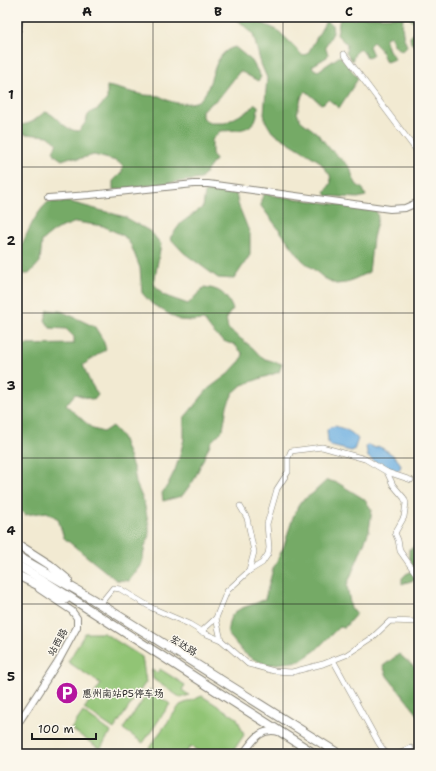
<svg xmlns="http://www.w3.org/2000/svg" width="436" height="771" font-family="'Shantell Sans','LXGW WenKai TC',sans-serif">
  <rect width="100%" height="100%" fill="#fbf7ec"/>
  <filter id="ink" filterUnits="userSpaceOnUse"><feTurbulence type="fractalNoise" baseFrequency=".025" numOctaves="2"/><feDisplacementMap in="SourceGraphic" scale="8" xChannelSelector="R" yChannelSelector="G"/><feConvolveMatrix kernelMatrix="1 2 1 2 8 2 1 2 1" color-interpolation-filters="sRGB"/></filter>
  <filter id="wash" filterUnits="userSpaceOnUse"><feTurbulence type="fractalNoise" baseFrequency=".012" numOctaves="4" result="noise"/><feDisplacementMap in="SourceGraphic" scale="16" xChannelSelector="R" yChannelSelector="G"/><feGaussianBlur stdDeviation="0.9" result="paint"/><feColorMatrix in="noise" values="0 0 0 0 0 0 0 0 0 0 0 0 0 0 0 0 0 1.4 0 .05"/><feComposite in="paint" operator="in"/></filter>
  <g filter="url(#wash)">
    <rect width="100%" height="100%" fill="#f2ead2"/>
    <g fill="#91c475" stroke="#567048">
      <polygon points="85,633 104,633 142,657 146,682 114,729 84,709 101,684 68,662"/>
      <polygon points="160,669 185,685 182,690 189,695 181,698 153,679 152,670 157,673"/>
      <polygon points="150,690 170,704 143,743 123,729"/>
      <polygon points="202,696 237,718 244,735 231,754 202,754 191,746 185,754 149,754 146,752 180,705"/>
      <polygon points="83,712 111,732 100,749 71,729"/>
    </g>
    <g fill="#74aa66" stroke="#486341">
      <polygon points="231,17 250,17 253,19 277,30 286,38 303,56 308,53 326,21 332,25 333,33 325,47 328,54 327,57 312,66 314,69 318,71 340,56 358,78 356,82 339,108 328,99 324,103 321,104 306,91 302,95 297,113 301,121 317,133 330,149 350,167 353,178 357,185 363,189 366,196 358,198 327,196 325,192 331,183 330,175 319,161 272,132 266,122 264,114 267,78 261,64 253,34 239,21"/>
      <path d="M340,17H352L354,20L358,17H403C402,30 402,34 407,46L402,51L395,46L390,36L385,39L389,50L395,59L386,62L380,49L373,42L369,46L373,55L367,57L360,48L356,51L352,61L346,53L347,43L344,42L337,35Z"/>
      <polygon points="410,17 419,17 419,46 416,47 411,43 410,37 416,31 416,25 410,19"/>
      <path d="M235,47L252,61L261,77L258,81L240,71L219,98L202,110V117L209,123H225L248,111L255,104L258,106C258,132 240,130 220,131L212,140V153L215,160L201,179L113,190V181L122,172L123,165L116,161L94,155L78,159L71,157L62,160L56,156L53,151L57,143L48,136L24,134L18,129L20,125C33,124 35,119 45,112C56,113 63,131 79,131L85,123L88,115L91,112L98,109L107,99V86C119,88 129,92 140,94C146,96 153,95 159,96C164,98 168,101 173,102C179,104 192,104 198,101C215,91 209,53 235,47Z"/>
      <polygon points="216,189 236,193 238,204 250,234 250,255 234,279 218,278 184,253 170,238 181,223 203,207 205,192"/>
      <polygon points="264,194 376,210 378,218 373,238 369,272 346,283 336,284 324,278 302,260 261,206 261,200"/>
      <path d="M70,202L125,217L151,232L161,244L154,284L163,295L188,304L204,287C221,289 226,294 233,309L226,318L228,329L253,348L262,358L282,364L279,372L242,385L233,393L227,406L223,430L211,442L194,480L182,496L163,501L162,493L167,486L175,470L180,455L184,439V418L208,389L228,374L241,360L243,354L234,344C220,343 212,331 204,320L193,321L179,320L152,304L142,293L140,268L131,245L124,236L103,226L76,222L57,229L42,241L40,262L29,274H17V248L21,247C28,231 35,214 48,202Z"/>
      <polygon points="48,310 61,311 95,327 103,340 106,349 83,365 89,380 98,395 94,400 75,394 66,405 93,429 103,432 112,426 122,437 134,470 136,483 144,502 149,526 149,538 145,546 142,563 129,581 116,580 64,538 58,519 47,512 25,515 17,507 17,345 74,344 74,337 66,329 50,328 45,320"/>
      <path d="M327,480L338,483L364,499L372,510L369,531L347,585L351,609L357,613L344,628L339,627L316,650L300,661L267,665L251,658L243,652L228,634C227,605 245,610 265,599L273,569L284,546L293,517L300,502L312,494Z"/>
      <polygon points="419,536 419,581 417,579 402,584 402,578 406,574 415,570 409,557 409,549 413,548"/>
      <polygon points="399,654 419,671 419,716 387,676 383,666"/>
    </g>
    <g fill="#6cafe1" stroke="#44667e">
      <path d="M335,426C345,429 351,431 358,439L354,450L351,451L331,446L328,443L327,430L330,427Z"/>
      <path d="M368,445L376,448L377,446C386,449 397,457 401,465C399,481 375,462 368,457L366,447Z"/>
    </g>
  </g>
  <g filter="url(#ink)">
    <g fill="none" stroke-linecap="round" stroke-linejoin="round">
      <g stroke="#878377" stroke-width="6">
        <g id="minor">
          <polyline points="344,54 419,154"/>
          <polyline points="387,472 411,480"/>
          <polyline points="249,571 262,563 268,554 269,548 267,524 277,489 288,472 288,458 291,451 322,447 365,459 387,472 393,485 404,498 406,503 404,517 395,533 398,540 400,551 419,578"/>
          <polyline points="100,604 113,588 120,589 152,608 189,624 204,633 221,640 248,664 274,671 292,672 323,664 346,655 372,638 390,621 419,622"/>
          <polyline points="216,618 221,640"/>
          <polyline points="201,632 216,618 227,591 249,571 254,552 247,518 240,506"/>
          <polyline points="333,660 378,742 384,751 388,754"/>
          <polyline points="399,754 411,748"/>
        </g>
      </g>
      <g stroke="#878377" stroke-width="8">
        <g id="tertiary">
          <polyline points="48,198 90,195 194,184 208,184 390,209 405,208 419,202"/>
          <polyline points="17,725 58,662 77,627 77,618 72,611 39,589"/>
          <path d="M243,754C253,741 260,727 279,732"/>
        </g>
      </g>
      <g stroke="#878377" stroke-width="10">
        <g id="primary">
          <polyline points="17,29 19,17"/>
          <polyline points="17,544 50,565 68,580"/>
          <polyline points="17,556 92,599 339,754"/>
          <polyline points="17,565 43,580 315,754"/>
          <polyline points="17,575 66,599"/>
        </g>
      </g>
      <use href="#minor" stroke="#fff" stroke-width="5"/>
      <use href="#tertiary" stroke="#fff" stroke-width="6"/>
      <use href="#primary" stroke="#fff" stroke-width="8"/>
    </g>
  </g>
  <path fill="none" stroke="#1c1c1c" stroke-width="1" stroke-opacity="0.55" d="M153,17V754M283,17V754M17,167H419M17,313H419M17,458H419M17,604H419"/>
  <defs>
    <g id="parking-disc" transform="scale(1.15)"><circle r="9.5" fill="#b5179e" stroke="#fbf7ec"/><path d="M-3.5-5.5H1a3.5 3.5 0 0 1 0 7H-1V5.5H-3.5ZM-1-3.4V-.6H.8a1.4 1.4 0 0 0 0-2.8Z" fill="#fff"/></g>
  </defs>
  <g fill-rule="evenodd">
    <use href="#parking-disc" x="67" y="693"/>
  </g>
  <g text-anchor="middle" stroke-width="3" stroke-linejoin="round" paint-order="stroke">
    <g font-size="10" fill="#1c1c1c" stroke="#fbf7ec">
      <text transform="translate(57 642) rotate(-61)" y="4">站西路</text>
      <text transform="translate(184 645) rotate(32)" y="4">宏达路</text>
    </g>
    <g font-size="10" fill="#1c1c1c" stroke="#fbf7ec" text-anchor="start">
      <text x="82" y="697">惠州南站P5停车场</text>
    </g>
  </g>
  <rect width="436" height="771" fill="none" stroke="#fbf7ec" stroke-width="44"/>
  <path d="M32 733v6h64v-6" fill="none" stroke="#1c1c1c" stroke-width="2"/>
  <text x="38" y="733" font-size="12" fill="#1c1c1c" stroke="#fbf7ec" stroke-width="3" paint-order="stroke">100 m</text>
  <rect x="22" y="22" width="392" height="727" fill="none" stroke="#1c1c1c" stroke-width="1.5"/>
  <g font-size="13" text-anchor="middle" font-weight="bold" fill="#1c1c1c">
    <text x="87" y="16">A</text>
    <text x="218" y="16">B</text>
    <text x="349" y="16">C</text>
    <text x="11" y="99">1</text>
    <text x="11" y="245">2</text>
    <text x="11" y="390">3</text>
    <text x="11" y="535">4</text>
    <text x="11" y="681">5</text>
  </g>
</svg>
